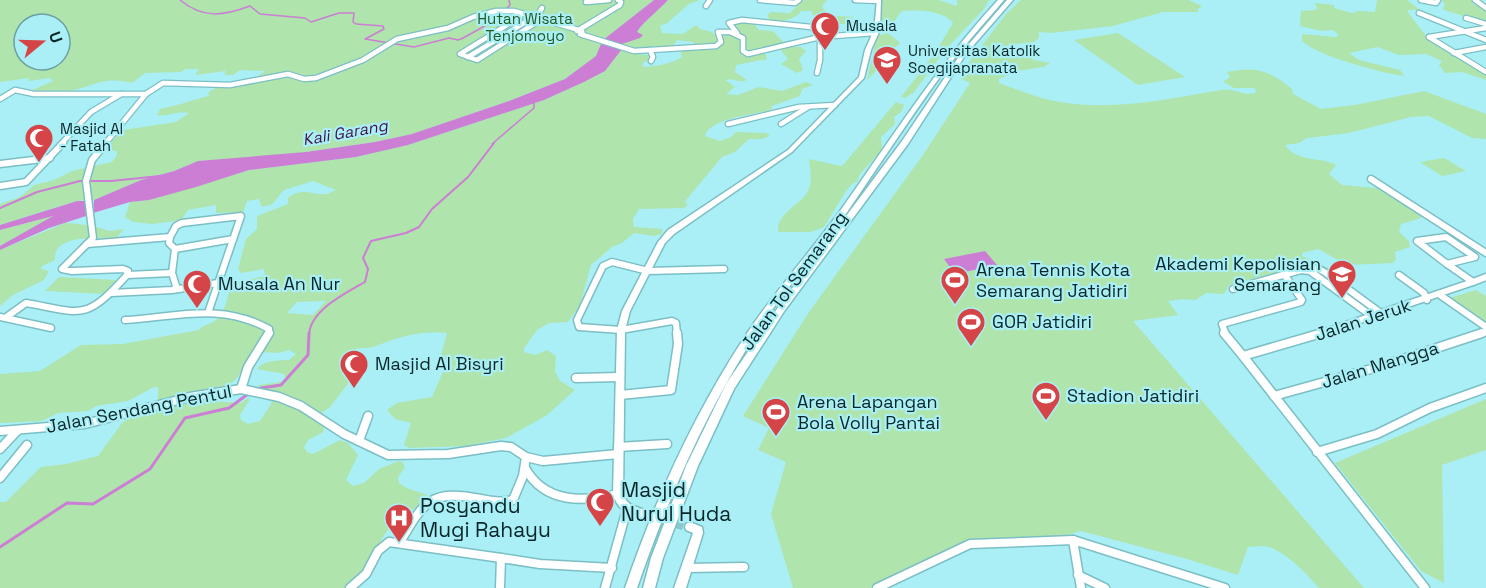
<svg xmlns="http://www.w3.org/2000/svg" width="1486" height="588" font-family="'Space Grotesk',sans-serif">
  <rect width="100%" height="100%" fill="#aaeff6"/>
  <g fill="#afe4ac" fill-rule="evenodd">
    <path d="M0,0H654L603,40L596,56L583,66L565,79L509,101L413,134L375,142L278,156L198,161L174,171L141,180L94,200L76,201L0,225V204L20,197L34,185L54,180L72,171L112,162L117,155V151L104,150L123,130L176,122L189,113C178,110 168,117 157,115L160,109C177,106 192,100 209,96L208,93C221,81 246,88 265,71L240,70L233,75H224L226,71L195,75L199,69H186L181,72L145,73L132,83C102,76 96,86 70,91C56,94 42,93 28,92L53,81L50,78L28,81L29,78L0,82ZM24,24H60V60H24Z"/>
    <path d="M668,0H700L689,4L667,23L660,26L662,33L683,34L696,25L700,29L712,32L715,35L734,31L731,26L733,23L752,21L759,30L773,31L788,47H801L806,51L799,59L803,70L797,73L781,64L788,59L780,49L764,50L767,59L736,65L735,72L747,80C739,84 733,77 725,80L735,87L726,94L738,95L759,87L782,91L806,82L813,85L802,89L800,96L772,106L771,110C755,114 708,119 705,136L720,141L731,137L736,132L766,133L770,136L762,139H749L735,152L722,157L687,199L685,202L688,205L684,208L639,209L633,219L634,227L662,229V234L654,236L634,233L622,243L612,247L591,265L580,305L568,322L549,323L537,330L524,348V352L535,355L547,350L556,356L555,371L560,381L575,390L547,415L506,438L466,446L409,448L404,445L411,423L395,419L387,410L397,403L432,397L445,367L441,355L447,333C429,331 412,334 395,339C381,343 372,350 358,348L352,357L362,364L344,389L330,407L320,414L316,421L324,426L323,432L308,440L304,447L307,452L313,454L340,440L348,443L358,455L346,480L353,486L364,483L379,469L399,461L402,462L405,467L398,477L399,483C407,490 419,491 429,496L387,531L377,546L372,563L346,588H0V502H6L41,467L66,464L98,456L122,423L158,399V387H154L128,401L96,406L88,411L58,413L42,421L0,423V374L40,371L81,345L123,344L199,330C204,324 210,325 216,320C226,312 228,295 231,284L265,276L264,269L241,273L238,269L246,239L257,229V216L288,204V198C303,186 314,196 327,194C330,193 333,191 336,190L313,181L284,190C276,198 274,208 261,206L259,199L247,201L243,212L216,213V205L188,210L182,219L175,221L152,224L133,222L125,217L130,202L149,200L249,170L356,157L408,145L544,100L584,82L605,71L622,49L637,54L648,55L649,59L642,64L644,67C658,66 670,64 682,57L680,50L695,47L693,42L677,40L673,46H653L637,50L619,45L642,36L637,33C640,24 660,9 668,0ZM326,301L313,315L287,313L297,302ZM261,350L262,352L279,353L289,350L296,354L289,360C279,360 262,361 257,369L284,374L285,378L281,382L259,385L257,390L274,393L271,404L260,421L248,424L241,420L240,415L250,399L248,398L241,403L212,401L211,388C241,386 238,373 253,352Z"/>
    <path d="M803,0H827L822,6L826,13L835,16L854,17L850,19V24H837L835,19L812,15V11H801C795,20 781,22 769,21L768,14L771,12L790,13Z"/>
    <path d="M878,0H939L957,6V0H992L988,1L984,9L945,50L914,92L905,98L901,97L935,53L953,23C943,10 918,10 902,11C894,19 893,32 878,30Z"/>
    <path d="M1021,0H1189L1202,6L1198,9V12H1163L1113,26L1051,33L1039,32V38L1034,42L1008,45L1010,50H1020L1034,60L1050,63L1044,67L1017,71L999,79V83C1019,90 1039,99 1060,102C1115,111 1168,99 1221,90C1234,87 1245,98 1257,92L1254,88H1234L1223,82L1230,77L1227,72C1255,66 1269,70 1292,89L1293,94L1321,109L1355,105L1424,91L1486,114V139L1472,138L1429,116L1411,117L1349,133L1307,138L1299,143L1285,145C1298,163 1319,156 1336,165L1329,174L1342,185L1377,188L1421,214V218L1401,224L1399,232L1409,241L1410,247L1395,252L1396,260L1392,263L1347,265L1318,249L1302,253V256L1334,271L1328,272L1308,265L1289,269L1229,285L1224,294L1206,293L1196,300L1183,299L1168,301L1178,315L1133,321L1364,588H1319C1308,575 1281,546 1262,546C1258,546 1253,547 1248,547L1238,575L1187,559L1081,531L1063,536L972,540L870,588H793L771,514L786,462L758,450L769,428L743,416L809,312L923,155L970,83L973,84L961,79L960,74L1006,14Z"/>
    <path d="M1377,0H1407L1420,10L1442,18C1429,19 1417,6 1407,11L1429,40L1486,74V80L1462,72L1445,73L1439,65L1442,61L1426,54L1399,55L1377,47L1349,53L1359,60L1400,70L1404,76C1382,73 1317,56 1302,41V34L1336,37L1339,35L1333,30L1322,31L1300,26L1301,11L1315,10L1317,8L1315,3L1334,5V8L1352,13L1358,11L1375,12Z"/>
    <polygon points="1442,0 1471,0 1473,4 1486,9 1486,23 1444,10 1443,9 1445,5"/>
    <polygon points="888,33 900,43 882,60 882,65 867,80 877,36"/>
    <polygon points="1118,33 1185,77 1138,85 1074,40"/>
    <path d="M896,102L904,105L901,112L894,117L895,124L881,137L882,150L860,174L857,182L853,183L846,191L824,227L811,232H778C777,212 800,206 808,191C813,181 810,169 809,159L841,166L844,164Z"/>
    <polygon points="1444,158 1466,171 1442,176 1420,162"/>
    <polygon points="53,216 51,218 0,246 0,230"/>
    <path d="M65,223C78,223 99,227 109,231L124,229L117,237C99,240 53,232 55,260L42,266L41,269L49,271L44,280L13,295L0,306V250Z"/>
    <polygon points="59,277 116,280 103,294 45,291"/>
    <polygon points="1476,290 1486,296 1486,330 1443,300"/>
    <polygon points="1486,399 1486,450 1442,465 1444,583 1421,571 1335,463"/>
  </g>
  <g fill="#cc7ed4">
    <path d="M654,0H668C660,9 641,24 637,32L643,35L640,38L619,45L603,40Z"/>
    <polygon points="601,44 622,49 605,71 584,82 544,100 408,145 356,157 249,170 196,187 149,200 130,202 93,213 94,200 141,180 174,171 198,161 306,152 375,142 412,134 509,101 565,79 596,56"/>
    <polygon points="77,201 85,201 86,216 49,228 0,250 0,246 53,216 0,230 0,225"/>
    <polygon points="985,251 997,265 955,274 944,259"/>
  </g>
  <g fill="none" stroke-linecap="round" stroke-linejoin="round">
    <g stroke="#cc7ed4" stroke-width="1.5">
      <path d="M180,0C203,19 223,16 250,6L260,14L305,18L311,22L339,13H354L353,22L356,24L383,26L384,29L365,39L414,47L449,38L458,40L463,38L494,21L510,5L509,0"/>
      <polyline points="492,144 534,108 534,102"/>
    </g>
    <g stroke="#cc7ed4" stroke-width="2">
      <polyline points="0,208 37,192 80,181 111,181 160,176"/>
      <path d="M309,335C310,310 346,293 365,282L368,269L363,258L371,241L406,233L419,227L432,209L468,177L494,143"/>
    </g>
    <g stroke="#cc7ed4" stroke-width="3">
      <polyline points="255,389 281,385 308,355 309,333"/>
      <polyline points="0,547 67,503 93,504 150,469 185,418 229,408 248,394"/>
    </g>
    <polyline stroke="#8ac7cd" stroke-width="10" stroke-dasharray="10 5" stroke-linecap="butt" points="645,514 690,527"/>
    <g stroke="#7bbfc5" stroke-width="7">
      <g id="minor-far2">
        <polyline points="760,0 795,3 799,0"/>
        <polyline points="855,0 879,1"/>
        <polyline points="1421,0 1436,3 1438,0"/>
        <polyline points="1475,0 1486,8"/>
        <polyline points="586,2 609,0"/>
        <polyline points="706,6 710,0"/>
        <polyline points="1419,13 1486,40"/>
        <polyline points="520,17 460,54 477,60 537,22"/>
        <polyline points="1466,18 1486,24"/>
        <polyline points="535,20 542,8"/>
        <polyline points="577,31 620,5 621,2 618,0"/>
        <polyline points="737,33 729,23 742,20 811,27 820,37 820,60 817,73"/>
        <polyline points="580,34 634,51 716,46 721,42 718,32 730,32 743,38 743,51 748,54 820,37 875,33"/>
        <polyline points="1429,37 1486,72"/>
        <polyline points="1429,37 1486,28"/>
        <polyline points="650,50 653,57 651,61"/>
        <polyline points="1454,53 1486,47"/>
        <polyline points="468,57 529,20"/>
        <polyline points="0,99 15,90 34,94 146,94"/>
        <polyline points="728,124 799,107 835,105"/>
        <polyline points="781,124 808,107"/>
        <polyline points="61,144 91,112 121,94"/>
        <polyline points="105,144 146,94 163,83 230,85 288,74 304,79 316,78 363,60 397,39 448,28 473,17 496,11 514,11 582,31 583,35"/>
      </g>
    </g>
    <g stroke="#7bbfc5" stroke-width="9">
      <g id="minor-far1">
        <polyline points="106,143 92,160 86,181 93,238 62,269 72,271 123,269 128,271 127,275"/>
        <polyline points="0,164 50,158"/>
        <polyline points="1371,179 1486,253"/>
        <polyline points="0,186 26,182 63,143"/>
        <polyline points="170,237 169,243 175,249 172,273 177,289"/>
        <polygon points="1446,237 1475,257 1447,264 1417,241"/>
        <polyline points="87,244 170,237 176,226 182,223 241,216 209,310"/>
        <polyline points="175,249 233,239"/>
        <polyline points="1447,264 1473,282 1486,277"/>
        <polyline points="1307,268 1319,269 1326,273 1382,314"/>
        <polyline points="1399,275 1424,293 1427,300"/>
        <polyline points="1233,289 1301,270 1310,271 1373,317"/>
        <polyline points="111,293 172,290 218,283"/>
        <polyline points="1440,295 1486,327"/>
        <polyline points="0,317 51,328"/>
        <path d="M5,318L26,303C82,313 85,322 127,275L172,273"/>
        <path d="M125,320C177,317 220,302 269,329L268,335"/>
        <polyline points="677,335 676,323 672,321 621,330 579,327 577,320 603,266 612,262 648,271 724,269"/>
        <polyline points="1226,335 1222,324 1301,302 1302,300 1284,274"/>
        <polyline points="1316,335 1473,282"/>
        <polyline points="1477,335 1486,332"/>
      </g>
    </g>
    <g stroke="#7bbfc5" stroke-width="11">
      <g id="minor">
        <polyline points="1224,333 1243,356 1322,333"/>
        <polyline points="1243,356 1425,588"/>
        <polyline points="576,378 620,377"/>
        <polyline points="241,389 248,367 269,333"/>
        <polyline points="620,395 671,390 678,344 677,333"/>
        <polyline points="1274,396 1382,366 1482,333"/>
        <polyline points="0,431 85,424 190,397 241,389 279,397 301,406 344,434 388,455 448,454 501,446 511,447 526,457 543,461 618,454"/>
        <polyline points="359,441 368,416"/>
        <polyline points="618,447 667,444"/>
        <polyline points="0,449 17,431"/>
        <polyline points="1317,452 1377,434 1430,408 1486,388"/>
        <path d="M525,468C545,504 584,502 618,494"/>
        <polyline points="0,478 27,445"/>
        <polyline points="1073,540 1081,588"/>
        <path d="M400,542C424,501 431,489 481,499C493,501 501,503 513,500L523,476L526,457"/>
        <polyline points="687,568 744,567"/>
        <polyline points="1078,575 1105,588"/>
        <polyline points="350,588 366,574 378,551 389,542 501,558"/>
        <polyline points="500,588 501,558 540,564 612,568"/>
        <polyline points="605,588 627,509"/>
        <polyline points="877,588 970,544 1073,540 1225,588"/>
      </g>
    </g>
    <g stroke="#7bbfc5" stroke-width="3">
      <g id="major">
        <path d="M877,0H881L880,30L871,50L864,78L792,152L674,234L665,243L630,311L625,330L623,494C627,507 638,507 649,511L650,514L649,517C632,521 617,509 613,494L617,330L622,311L658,242L668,230L788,150L859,77L865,50L874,30Z"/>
        <polygon points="690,522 702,527 703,533 686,588 674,588 693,533 686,530 685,527 686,524"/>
      </g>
    </g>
    <g stroke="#7bbfc5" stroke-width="3">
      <g id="highway">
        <path d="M998,0H1004C982,26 960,50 940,77C905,125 873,175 839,224C818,253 793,280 772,310C713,395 671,490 637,588H625C655,500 693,416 744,338C773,293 809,254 840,211C891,139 938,65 998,0Z"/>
        <polygon points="1007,0 1013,0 966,54 908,144 785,310 734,389 698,466 663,558 655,588 643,588 651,558 686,466 726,384 779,306 902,141 962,52"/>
      </g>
    </g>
    <use href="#minor-far2" stroke="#fff" stroke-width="4.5"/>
    <use href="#minor-far1" stroke="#fff" stroke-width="6"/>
    <use href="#minor" stroke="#fff" stroke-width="8"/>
    <use href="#major" fill="#fff" fill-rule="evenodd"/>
    <use href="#highway" fill="#fff" fill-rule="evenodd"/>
  </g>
  <defs>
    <g id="mosque-pin" transform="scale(1.5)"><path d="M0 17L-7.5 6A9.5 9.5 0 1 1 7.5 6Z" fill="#d54547" stroke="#aaeff6"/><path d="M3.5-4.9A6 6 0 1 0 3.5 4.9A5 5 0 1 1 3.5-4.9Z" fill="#fff"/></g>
    <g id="university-pin" transform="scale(1.5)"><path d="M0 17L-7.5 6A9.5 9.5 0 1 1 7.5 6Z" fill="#d54547" stroke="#aaeff6"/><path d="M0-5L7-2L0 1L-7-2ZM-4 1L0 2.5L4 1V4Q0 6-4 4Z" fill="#fff"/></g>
    <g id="stadium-pin" transform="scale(1.5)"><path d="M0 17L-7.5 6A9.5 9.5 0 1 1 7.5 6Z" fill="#d54547" stroke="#aaeff6"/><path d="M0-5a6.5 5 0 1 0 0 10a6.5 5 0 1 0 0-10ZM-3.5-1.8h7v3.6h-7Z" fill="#fff"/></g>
    <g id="hospital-pin" transform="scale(1.5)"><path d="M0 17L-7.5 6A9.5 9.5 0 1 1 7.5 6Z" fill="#d54547" stroke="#aaeff6"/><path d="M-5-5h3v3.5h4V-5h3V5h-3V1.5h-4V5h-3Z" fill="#fff"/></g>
  </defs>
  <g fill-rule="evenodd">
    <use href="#mosque-pin" x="825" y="26"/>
    <use href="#university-pin" x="887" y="60"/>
    <use href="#mosque-pin" x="39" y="138"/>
    <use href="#university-pin" x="1342" y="274"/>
    <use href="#stadium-pin" x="955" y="280"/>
    <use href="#mosque-pin" x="197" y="284"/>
    <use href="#stadium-pin" x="971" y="322"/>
    <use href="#mosque-pin" x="354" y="364"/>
    <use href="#stadium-pin" x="1046" y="396"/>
    <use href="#stadium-pin" x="776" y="412"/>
    <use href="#mosque-pin" x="600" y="502"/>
    <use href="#hospital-pin" x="399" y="518"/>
  </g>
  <g text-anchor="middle" stroke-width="4.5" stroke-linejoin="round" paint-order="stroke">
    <g font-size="15" fill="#215a22" stroke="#aaeff6">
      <text x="525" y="24">Hutan Wisata<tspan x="525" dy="17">Tenjomoyo</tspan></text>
    </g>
    <g font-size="15" fill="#09272a" stroke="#aaeff6" text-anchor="start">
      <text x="846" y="31">Musala</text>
      <text x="908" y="56">Universitas Katolik<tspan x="908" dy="17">Soegijapranata</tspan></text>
      <text x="60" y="134">Masjid Al<tspan x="60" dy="17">- Fatah</tspan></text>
    </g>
    <g font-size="16" font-style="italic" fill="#431248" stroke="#aaeff6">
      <text transform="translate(345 132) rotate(-10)" y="6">Kali Garang</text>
    </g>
    <g font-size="18" fill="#09272a" stroke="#aaeff6" text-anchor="start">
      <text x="1321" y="270" text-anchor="end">Akademi Kepolisian<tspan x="1321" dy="21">Semarang</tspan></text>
      <text x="976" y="276">Arena Tennis Kota<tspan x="976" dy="21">Semarang Jatidiri</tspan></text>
      <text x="218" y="290">Musala An Nur</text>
      <text x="992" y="328">GOR Jatidiri</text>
      <text x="375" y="370">Masjid Al Bisyri</text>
      <text x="1067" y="402">Stadion Jatidiri</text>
      <text x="797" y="408">Arena Lapangan<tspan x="797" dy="21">Bola Volly Pantai</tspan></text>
    </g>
    <g font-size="18" fill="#09272a" stroke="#aaeff6">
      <text transform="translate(794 281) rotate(-54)" y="6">Jalan Tol Semarang</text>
      <text transform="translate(1363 320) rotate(-18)" y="6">Jalan Jeruk</text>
      <text transform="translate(1380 365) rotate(-17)" y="6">Jalan Mangga</text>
      <text transform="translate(139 409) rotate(-11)" y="6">Jalan Sendang Pentul</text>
    </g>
    <g font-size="21" fill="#09272a" stroke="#aaeff6" text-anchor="start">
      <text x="621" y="497">Masjid<tspan x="621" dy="24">Nurul Huda</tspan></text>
      <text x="420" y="513">Posyandu<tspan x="420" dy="24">Mugi Rahayu</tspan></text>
    </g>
  </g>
  <g transform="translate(42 42) rotate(71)"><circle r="28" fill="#aaeff6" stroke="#6a9fa4" stroke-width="1.5"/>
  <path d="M0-4.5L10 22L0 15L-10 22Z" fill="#d54547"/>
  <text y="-9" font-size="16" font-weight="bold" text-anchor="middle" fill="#09272a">U</text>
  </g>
</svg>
